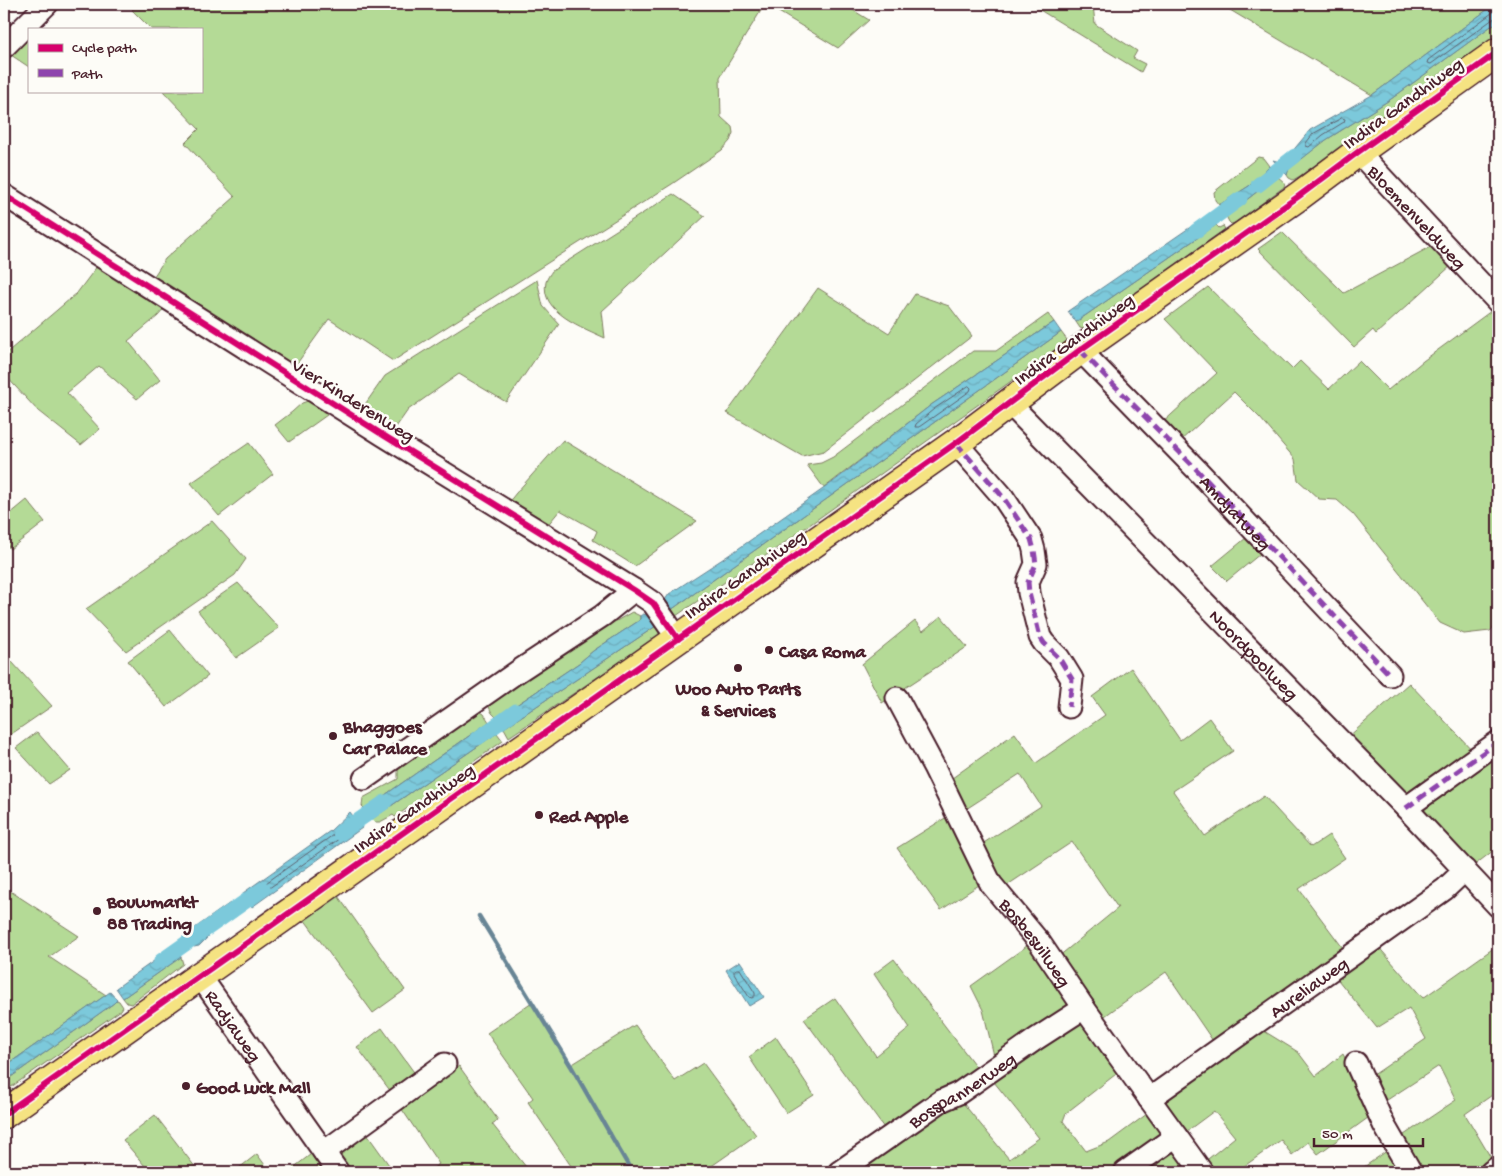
<svg xmlns="http://www.w3.org/2000/svg" width="1502" height="1176" font-family="'Gochi Hand',sans-serif">
  <defs>
    <pattern id="water-waves" width="16" height="10" patternUnits="userSpaceOnUse" patternTransform="scale(1.25)"><rect width="16" height="10" fill="#7cc9db"/><path d="M0 5q4-4 8 0t8 0" fill="none" stroke="#6dacbc"/></pattern>
  </defs>
  <rect width="100%" height="100%" fill="#fdfcf7"/>
  <filter id="ink" filterUnits="userSpaceOnUse"><feTurbulence type="fractalNoise" baseFrequency=".02" numOctaves="2"/><feDisplacementMap in="SourceGraphic" scale="10" xChannelSelector="R" yChannelSelector="G"/><feConvolveMatrix kernelMatrix="1 2 1 2 8 2 1 2 1" color-interpolation-filters="sRGB"/></filter>
  <g filter="url(#ink)">
    <g fill="#b4da96" stroke="#7f7c60">
      <polygon points="140,4 450,4 452,5 453,4 765,4 720,77 721,117 732,127 733,133 730,141 722,150 672,184 393,361 329,319 293,369 152,279 165,259 235,197 185,143 199,129 163,91 201,91 201,29 151,29 132,10"/>
      <polygon points="786,4 843,4 869,20 838,48 777,11"/>
      <polygon points="1030,4 1093,4 1095,24 1137,51 1133,58 1145,64 1141,72"/>
      <polygon points="1220,4 1495,4 1372,95"/>
      <polygon points="1498,21 1498,36 1300,176 1293,180 1289,178 1287,175 1288,169 1326,140 1391,99"/>
      <polygon points="29,32 29,67 8,53"/>
      <polygon points="1258,157 1263,158 1269,166 1249,186 1219,205 1215,200 1214,192"/>
      <polygon points="1277,176 1285,183 1284,187 1235,223 1231,224 1229,222 1226,216"/>
      <path d="M673,194L705,216L602,311L605,338C584,328 539,312 546,282C547,278 550,274 552,271Z"/>
      <polygon points="1216,225 1219,228 1223,226 1225,229 1087,328 1083,329 1080,328 1076,322"/>
      <polygon points="1282,232 1344,293 1434,245 1453,264 1376,334 1373,330 1354,347 1258,249"/>
      <polygon points="98,265 165,308 158,316 128,341 160,380 137,399 99,366 67,393 100,429 81,445 38,411 4,374 4,355 77,293"/>
      <polygon points="537,280 543,306 559,324 506,402 459,374 408,410 394,430 361,410 385,376"/>
      <polygon points="1208,287 1292,369 1300,361 1329,389 1359,361 1388,390 1423,361 1495,308 1498,311 1498,624 1490,631 1464,634 1440,623 1353,514 1337,500 1319,499 1298,480 1295,459 1260,418 1234,392 1178,443 1160,425 1217,373 1165,319"/>
      <polygon points="818,288 889,333 915,294 949,306 972,336 824,451 802,456 727,413"/>
      <polygon points="1048,314 1054,322 931,405 824,488 807,465 821,463 833,457 973,351 996,351"/>
      <polygon points="1061,332 1067,340 1066,342 770,553 748,566 676,616 674,615 671,610"/>
      <polygon points="308,401 314,403 327,415 289,442 275,425 292,412 302,403"/>
      <polygon points="563,440 697,521 635,566 593,540 597,531 560,510 546,527 508,503 516,493"/>
      <polygon points="249,443 273,474 219,516 191,483"/>
      <polygon points="27,500 45,522 10,549 4,541 4,519"/>
      <polygon points="212,521 246,559 235,575 126,651 86,609"/>
      <polygon points="1252,533 1266,549 1227,581 1212,566"/>
      <polygon points="238,583 279,628 236,658 198,611"/>
      <polygon points="632,612 640,616 640,620 593,651 579,663 497,718 492,713 486,701 557,655"/>
      <polygon points="941,616 967,647 882,703 862,664 915,621 923,631"/>
      <polygon points="656,626 660,632 657,637 509,737 504,728"/>
      <polygon points="170,630 208,676 166,707 128,661"/>
      <polygon points="12,662 52,706 10,735 4,728 4,668"/>
      <polygon points="1131,668 1180,740 1209,718 1233,751 1173,791 1205,836 1264,796 1311,847 1329,835 1345,858 1299,889 1346,952 1215,1044 1166,972 1102,1018 1058,957 1118,908 1072,842 1003,888 979,846 1041,806 1020,774 963,811 948,781 1015,733 1036,763 1105,715 1092,697"/>
      <polygon points="1409,683 1475,753 1410,798 1347,738"/>
      <polygon points="476,709 484,714 489,722 365,809 362,806 363,798 398,779 398,770 410,755"/>
      <polygon points="37,732 70,770 49,784 16,748"/>
      <polygon points="497,733 503,741 395,817 393,815 380,822 375,822 372,819"/>
      <polygon points="1498,747 1498,847 1472,867 1418,805"/>
      <polygon points="950,815 982,883 941,910 897,848"/>
      <polygon points="4,887 79,936 49,957 106,995 4,1067"/>
      <polygon points="338,896 405,990 373,1013 304,919"/>
      <polygon points="1031,943 1075,1008 995,1060 983,1010 971,986"/>
      <polygon points="1376,944 1423,998 1498,945 1498,1091 1465,1114 1494,1163 1480,1172 1420,1172 1401,1137 1456,1100 1439,1066 1381,1104 1369,1078 1426,1039 1409,1008 1377,1028 1334,975"/>
      <polygon points="181,957 183,964 131,1004 127,1003 123,998"/>
      <polygon points="894,959 980,1072 887,1132 804,1019 835,998 876,1056 910,1028 874,974"/>
      <polygon points="117,1000 119,1001 123,1007 121,1010 4,1092 4,1082 114,1003"/>
      <polygon points="532,1002 571,1065 635,1025 675,1081 703,1063 756,1135 703,1172 575,1172 528,1102 533,1098 487,1033"/>
      <polygon points="1080,1018 1120,1071 1066,1113 1063,1121 1086,1151 1109,1142 1151,1111 1168,1135 1117,1172 847,1172 958,1097 1009,1159 1039,1138 990,1077"/>
      <polygon points="382,1028 416,1075 392,1093 357,1047"/>
      <polygon points="1259,1028 1298,1052 1316,1076 1343,1054 1372,1115 1318,1154 1308,1142 1292,1155 1281,1140 1236,1172 1210,1172 1203,1163 1235,1137 1214,1111 1183,1134 1166,1107 1164,1099"/>
      <polygon points="776,1037 814,1095 786,1113 749,1057"/>
      <polygon points="459,1066 498,1120 492,1124 530,1172 428,1172 439,1164 401,1108"/>
      <polygon points="155,1115 199,1172 150,1172 123,1140"/>
      <polygon points="364,1130 394,1172 344,1172 331,1153"/>
      <polygon points="1174,1146 1193,1172 1137,1172"/>
      <polygon points="1391,1148 1404,1172 1357,1172"/>
      <polygon points="315,1151 330,1172 288,1172"/>
      <polygon points="257,1154 270,1172 234,1172"/>
    </g>
    <g fill="url(#water-waves)" stroke="#688595">
      <polygon points="1495,4 1498,4 1498,21 1391,99 1326,140 1289,169 1287,175 1273,160 1280,162 1291,153 1310,130 1372,95"/>
      <polygon points="1269,166 1277,176 1226,216 1219,205 1249,186"/>
      <polygon points="1208,215 1216,225 1076,322 1068,311"/>
      <polygon points="1054,322 1061,332 671,610 665,600 669,594 735,551 833,482 931,405"/>
      <polygon points="643,614 647,615 656,626 504,728 497,718 579,663 593,651 640,620 640,616"/>
      <polygon points="489,722 497,733 372,819 365,809"/>
      <polygon points="350,812 362,828 252,907 243,893 330,831"/>
      <polygon points="230,903 238,915 214,931 199,946 194,947 185,935"/>
      <polygon points="172,948 175,948 181,957 123,998 116,988"/>
      <polygon points="740,961 764,997 749,1006 726,970"/>
      <polygon points="110,992 117,1000 114,1003 4,1082 4,1067"/>
    </g>
    <g fill="none" stroke-linecap="round" stroke-linejoin="round">
      <g stroke="#5e6371" stroke-width="1">
        <polyline points="1498,4 1496,10 1428,60 1427,63 1431,64 1493,19 1498,18"/>
        <polygon points="1342,118 1345,119 1344,122 1323,135 1309,147 1306,146 1306,143 1313,134"/>
        <polygon points="969,386 971,388 970,391 919,427 915,427 916,424 934,409"/>
        <polygon points="348,821 350,821 354,826 353,829 255,898 252,898 251,895 252,893 333,835"/>
        <polygon points="737,969 740,969 755,993 755,996 752,998 749,997 734,973 734,971"/>
      </g>
      <polyline stroke="#688595" stroke-width="4.5" points="479,916 571,1066 632,1172"/>
      <g stroke="#7cc9db" stroke-width="15">
        <polyline points="1258,185 1295,156"/>
        <polyline points="1196,231 1240,199"/>
        <polyline points="478,738 516,711"/>
        <polyline points="340,833 385,802"/>
        <polyline points="161,961 263,889"/>
      </g>
      <g stroke="#4a1f2b" stroke-width="25">
        <g id="minor">
          <polyline points="4,47 47,4"/>
          <path id="s1" d="M1358,152L1498,302"/>
          <polyline points="4,195 383,435 634,590 653,603 678,639"/>
          <path id="s2" d="M1080,350L1198,471L1390,675"/>
          <path id="s3" d="M1009,403L1406,808L1498,906"/>
          <polyline points="956,443 1003,497 1031,539 1034,550 1036,564 1028,582 1029,593 1040,637 1044,643 1059,658 1072,679 1069,707"/>
          <path id="s4" d="M897,698L934,767L991,884L1040,943L1084,1008L1202,1172"/>
          <polyline points="364,779 517,672 602,616 634,590"/>
          <polyline points="1406,808 1498,742"/>
          <path id="s5" d="M200,976L338,1172"/>
          <polyline points="1356,1063 1384,1125 1411,1172"/>
          <path id="s6" d="M1149,1099L1445,889L1465,870"/>
          <polyline points="324,1152 445,1064"/>
          <path id="s7" d="M839,1172L941,1101L959,1093L1036,1039L1084,1008"/>
          <polyline points="1125,1172 1176,1136"/>
          <polyline points="1491,1172 1498,1167"/>
        </g>
      </g>
      <g stroke="#4a1f2b" stroke-width="31">
        <polyline id="major" points="4,1114 956,443 1080,350 1299,196 1358,152 1498,52"/>
      </g>
      <use href="#minor" stroke="#fdfcf7" stroke-width="21"/>
      <use href="#major" stroke="#f5e382" stroke-width="28"/>
      <g stroke="#8e44ad" stroke-width="5" stroke-dasharray="10 5" stroke-linecap="butt">
        <polyline points="1080,350 1198,471 1390,675"/>
        <polyline points="956,443 1003,497 1031,539 1034,550 1036,564 1028,582 1029,593 1040,637 1044,643 1059,658 1072,679 1069,707"/>
        <polyline points="1406,808 1498,742"/>
      </g>
      <g stroke="#fdfcf7" stroke-width="9">
        <g id="cycleway">
          <polyline points="4,195 383,435 634,590 653,603 678,639"/>
          <polyline points="4,1114 956,443 1080,350 1299,196 1358,152 1498,52"/>
        </g>
      </g>
      <use href="#cycleway" stroke="#d6006c" stroke-width="6"/>
    </g>
  </g>
  <g fill="#4a1f2b" stroke="#fdfcf7" stroke-width="2">
    <circle cx="769" cy="650" r="5"/>
    <circle cx="738" cy="668" r="5"/>
    <circle cx="333" cy="736" r="5"/>
    <circle cx="539" cy="815" r="5"/>
    <circle cx="97" cy="911" r="5"/>
    <circle cx="186" cy="1086" r="5"/>
  </g>
  <g text-anchor="middle" stroke-width="5" stroke-linejoin="round" paint-order="stroke">
    <g font-size="19" fill="#4a1f2b" stroke="#fdfcf7">
      <text transform="translate(1402 102) rotate(-36)" y="7">Indira Gandhiweg</text>
      <text dy="7" stroke="none"><textPath href="#s1" startOffset="88">Bloemenveldweg</textPath></text>
      <text transform="translate(1073 338) rotate(-36)" y="7">Indira Gandhiweg</text>
      <text transform="translate(354 399) rotate(32)" y="7">Vier Kinderenweg</text>
      <text dy="7" stroke="none"><textPath href="#s2" startOffset="225">Amdjatweg</textPath></text>
      <text transform="translate(744 573) rotate(-35)" y="7">Indira Gandhiweg</text>
      <text dy="7" stroke="none"><textPath href="#s3" startOffset="351">Noordpoolweg</textPath></text>
      <text transform="translate(413 807) rotate(-35)" y="7">Indira Gandhiweg</text>
      <text dy="7" stroke="none"><textPath href="#s4" startOffset="282">Bosbesuilweg</textPath></text>
      <text dy="7" stroke="none"><textPath href="#s6" startOffset="195">Aureliaweg</textPath></text>
      <text dy="7" stroke="none"><textPath href="#s5" startOffset="60">Radjaweg</textPath></text>
      <text dy="7" stroke="none"><textPath href="#s7" startOffset="148">Bosspannerweg</textPath></text>
    </g>
    <g font-size="19" font-weight="bold" fill="#4a1f2b" stroke="#fdfcf7" text-anchor="start">
      <text x="779" y="657">Casa Roma</text>
      <text x="738" y="694" text-anchor="middle">Woo Auto Parts<tspan x="738" dy="22">&amp; Services</tspan></text>
      <text x="343" y="732">Bhaggoes<tspan x="343" dy="22">Car Palace</tspan></text>
      <text x="549" y="822">Red Apple</text>
      <text x="107" y="907">Bouwmarkt<tspan x="107" dy="22">88 Trading</tspan></text>
      <text x="196" y="1093">Good Luck Mall</text>
    </g>
  </g>
  <rect width="1502" height="1176" fill="none" stroke="#fdfcf7" stroke-width="20"/>
  <rect x="10" y="10" width="1482" height="1156" fill="none" stroke="#4a1f2b" stroke-width="2" filter="url(#ink)"/>
  <rect x="28" y="28" width="175" height="65" fill="#fdfcf7" stroke="#b5a4a5"/>
  <rect x="38" y="44" width="25" height="8" fill="#d6006c" stroke="#b5a4a5"/>
  <text x="72" y="52" font-size="15" fill="#4a1f2b">Cycle path</text>
  <rect x="38" y="69" width="25" height="8" fill="#8e44ad" stroke="#b5a4a5"/>
  <text x="72" y="78" font-size="15" fill="#4a1f2b">Path</text>
  <path d="M1314 1138v8h109v-8" fill="none" stroke="#4a1f2b" stroke-width="2.5"/>
  <text x="1322" y="1138" font-size="15" fill="#4a1f2b" stroke="#fdfcf7" stroke-width="4" paint-order="stroke">50 m</text>
</svg>
